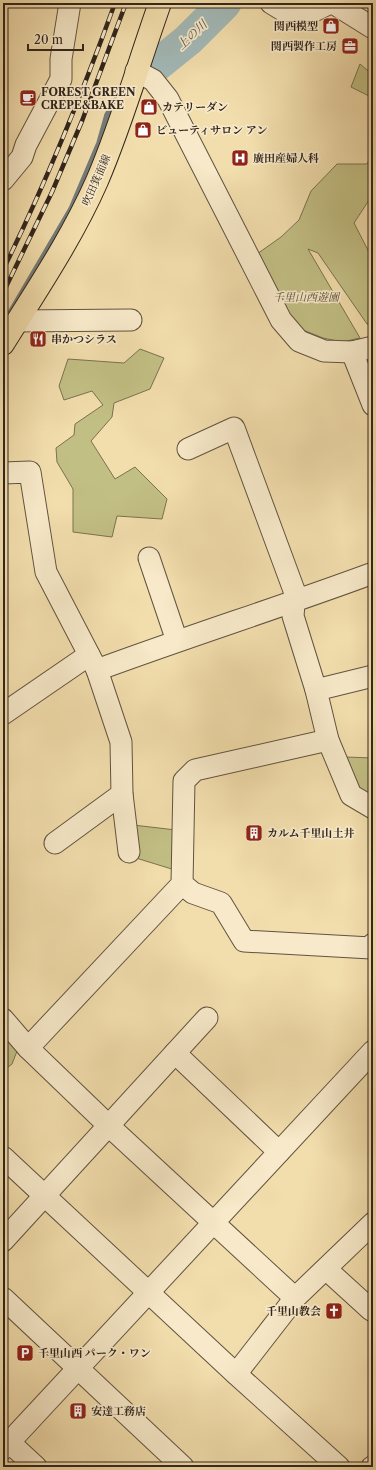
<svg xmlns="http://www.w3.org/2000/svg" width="376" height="1470" font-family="'Libre Caslon Text','Noto Serif JP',serif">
  <rect width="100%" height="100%" fill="#f2ddac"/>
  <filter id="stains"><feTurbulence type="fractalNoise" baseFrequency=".005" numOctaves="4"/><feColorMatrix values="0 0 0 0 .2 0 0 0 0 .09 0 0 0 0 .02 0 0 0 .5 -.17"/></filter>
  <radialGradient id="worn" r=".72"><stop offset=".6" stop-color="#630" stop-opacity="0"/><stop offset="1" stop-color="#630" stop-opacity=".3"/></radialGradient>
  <g fill="#c2bf84" stroke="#7a7250">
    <polygon points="360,64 373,75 373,98 351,87"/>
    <polygon points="373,153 373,194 354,223 373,260 373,327 367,324 318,253 308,249 360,338 342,342 323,338 303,330 285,312 257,254 281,237 299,220 311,191 337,164 367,164"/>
    <polygon points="140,349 164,358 150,389 114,403 112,417 91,441 115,479 135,467 167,499 162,519 117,516 112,537 73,532 73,489 57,462 56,448 74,435 75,424 103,405 92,391 64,400 59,386 68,359 124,363"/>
    <polygon points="345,757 373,758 373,797 359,791"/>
    <polygon points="133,825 176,830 175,870 136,858"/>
    <polygon points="3,1025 19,1046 12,1064 3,1071"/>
  </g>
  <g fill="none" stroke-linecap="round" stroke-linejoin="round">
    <polyline stroke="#757d78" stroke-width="5.5" points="7,318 71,209 99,143 107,115 117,98"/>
    <polyline stroke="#a2b8b6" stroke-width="33" points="157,65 188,40 225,3"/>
    <g stroke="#615340" stroke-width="23">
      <g id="minor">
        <polyline points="271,3 289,14 308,14 330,3"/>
        <polyline points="333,3 373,28"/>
        <polyline points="136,71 153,80 168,99 281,320 299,341 324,351 352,352 373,347"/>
        <polyline points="3,180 22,157 26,145 61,79 61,59 70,3"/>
        <polyline points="17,321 131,320"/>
        <polyline points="352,352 373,405"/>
        <polyline points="188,449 234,428 295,593 293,616 316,690 328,740 351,795 373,808"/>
        <polyline points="3,473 30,472 46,572 97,670 121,742 122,794 129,852"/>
        <polyline points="149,558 177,641"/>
        <path d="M97,670C189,636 281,607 373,573"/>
        <polyline points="316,690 373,676"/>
        <polyline points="3,714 89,655"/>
        <polyline points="55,843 122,794"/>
        <polyline points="182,884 193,893 221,903 244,941 371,948 373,944"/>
        <polyline points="3,1019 28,1048 109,1126 295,1298"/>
        <polyline points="28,1048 182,884 184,781 195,770 328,740"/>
        <polyline points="175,1053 279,1152"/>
        <polyline points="3,1157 236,1374 339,1467"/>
        <polyline points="3,1241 207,1018"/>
        <polyline points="326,1269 371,1310"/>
        <polyline points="3,1298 183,1467"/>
        <polyline points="236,1374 295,1298 373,1223"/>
        <polyline points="9,1442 36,1467"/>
        <polyline points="3,1449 373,1051"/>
        <polyline points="372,1467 373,1467"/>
      </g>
    </g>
    <g stroke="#31251c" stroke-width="24">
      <path id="major" d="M3,344C36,291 72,238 97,181C122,123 139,62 160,3"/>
    </g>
    <use href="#minor" stroke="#f7e9c9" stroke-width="21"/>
    <use href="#major" stroke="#f2ddac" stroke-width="22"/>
    <g stroke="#31251c" stroke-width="4.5">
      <g id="rail">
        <path d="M3,270C46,183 82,94 115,3"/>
        <polyline points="3,293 52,192 82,121 126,3"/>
      </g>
    </g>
    <use href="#rail" stroke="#f7e9c9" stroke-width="3" stroke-dasharray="9" stroke-linecap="butt"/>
  </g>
  <defs>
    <g id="shop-square" transform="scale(0.9)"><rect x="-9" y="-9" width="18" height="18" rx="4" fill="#8f2418" stroke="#f7e9c9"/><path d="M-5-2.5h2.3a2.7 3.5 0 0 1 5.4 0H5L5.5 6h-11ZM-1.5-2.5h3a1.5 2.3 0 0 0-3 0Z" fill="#fff"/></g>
    <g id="office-square" transform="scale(0.9)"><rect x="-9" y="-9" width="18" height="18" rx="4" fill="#8f2418" stroke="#f7e9c9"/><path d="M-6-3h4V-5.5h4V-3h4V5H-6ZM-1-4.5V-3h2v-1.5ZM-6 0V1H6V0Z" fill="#fff"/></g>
    <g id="cafe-square" transform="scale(0.9)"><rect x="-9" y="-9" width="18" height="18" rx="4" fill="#8f2418" stroke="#f7e9c9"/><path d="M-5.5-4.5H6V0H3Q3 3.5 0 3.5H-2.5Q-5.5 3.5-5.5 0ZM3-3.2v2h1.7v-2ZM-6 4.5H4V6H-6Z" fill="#fff"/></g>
    <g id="hospital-square" transform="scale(0.9)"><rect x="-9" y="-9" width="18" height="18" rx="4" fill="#8f2418" stroke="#f7e9c9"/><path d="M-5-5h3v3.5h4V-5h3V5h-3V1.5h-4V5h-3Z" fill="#fff"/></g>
    <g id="restaurant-square" transform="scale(0.9)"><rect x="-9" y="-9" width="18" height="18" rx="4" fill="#8f2418" stroke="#f7e9c9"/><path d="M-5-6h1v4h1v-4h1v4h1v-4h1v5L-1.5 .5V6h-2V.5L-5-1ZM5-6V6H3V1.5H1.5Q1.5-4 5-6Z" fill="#fff"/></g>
    <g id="building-square" transform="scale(0.9)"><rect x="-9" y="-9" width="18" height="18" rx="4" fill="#8f2418" stroke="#f7e9c9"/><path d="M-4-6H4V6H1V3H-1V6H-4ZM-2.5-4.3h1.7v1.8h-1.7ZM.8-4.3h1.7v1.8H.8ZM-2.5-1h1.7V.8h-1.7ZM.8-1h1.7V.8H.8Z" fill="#fff"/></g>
    <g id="church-square" transform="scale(0.9)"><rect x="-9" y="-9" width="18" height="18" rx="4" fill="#8f2418" stroke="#f7e9c9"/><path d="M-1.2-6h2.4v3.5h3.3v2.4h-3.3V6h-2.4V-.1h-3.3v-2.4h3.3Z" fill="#fff"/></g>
    <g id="parking-square" transform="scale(0.9)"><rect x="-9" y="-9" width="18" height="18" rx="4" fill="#8f2418" stroke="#f7e9c9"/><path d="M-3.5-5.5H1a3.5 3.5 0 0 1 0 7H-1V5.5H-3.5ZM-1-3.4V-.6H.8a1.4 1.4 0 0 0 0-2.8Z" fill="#fff"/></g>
  </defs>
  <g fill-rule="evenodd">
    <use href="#shop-square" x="331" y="26"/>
    <use href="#office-square" x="350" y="46"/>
    <use href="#cafe-square" x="28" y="98"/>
    <use href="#shop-square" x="149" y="107"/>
    <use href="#shop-square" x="143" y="130"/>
    <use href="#hospital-square" x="240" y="158"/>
    <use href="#restaurant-square" x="38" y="339"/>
    <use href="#building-square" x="254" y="833"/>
    <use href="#church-square" x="334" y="1311"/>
    <use href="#parking-square" x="25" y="1353"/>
    <use href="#building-square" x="78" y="1411"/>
  </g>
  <g text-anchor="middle" stroke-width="3.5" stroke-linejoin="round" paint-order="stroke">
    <g font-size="11" font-weight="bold" fill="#31251c" stroke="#f7e9c9" text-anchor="start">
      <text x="318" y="30" text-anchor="end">関西模型</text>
      <text x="337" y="50" text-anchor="end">関西製作工房</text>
      <text x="41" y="96">FOREST GREEN<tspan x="41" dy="13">CREPE&amp;BAKE</tspan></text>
      <text x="162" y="111">カテリーダン</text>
      <text x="156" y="134">ビューティサロン アン</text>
      <text x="253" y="162">廣田産婦人科</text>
      <text x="51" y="343">串かつシラス</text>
      <text x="267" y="837">カルム千里山土井</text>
      <text x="321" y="1315" text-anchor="end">千里山教会</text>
      <text x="38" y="1357">千里山西 パーク・ワン</text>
      <text x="91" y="1415">安達工務店</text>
    </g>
    <g font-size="11" fill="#31251c" stroke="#f7e9c9">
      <text transform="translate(96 180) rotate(-66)" y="4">吹田箕面線</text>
    </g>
    <g font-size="11" font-style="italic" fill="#554c36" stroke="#f7e9c9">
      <text x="306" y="301">千里山西遊園</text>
    </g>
    <g font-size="12" font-style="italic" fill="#53514a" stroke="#f7e9c9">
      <text transform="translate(192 35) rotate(-43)" y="4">上の川</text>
    </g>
  </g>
  <rect width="376" height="1470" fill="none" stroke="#f2ddac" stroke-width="16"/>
  <rect x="4" y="4" width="368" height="1462" fill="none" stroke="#31251c" stroke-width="2"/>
  <rect x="8" y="8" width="360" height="1454" fill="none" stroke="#31251c"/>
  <path d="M28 44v6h55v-6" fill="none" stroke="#31251c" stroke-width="2"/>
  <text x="34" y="44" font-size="12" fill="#31251c" stroke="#f7e9c9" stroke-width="3" paint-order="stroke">20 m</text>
  <rect width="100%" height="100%" filter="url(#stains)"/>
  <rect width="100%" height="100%" fill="url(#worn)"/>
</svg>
